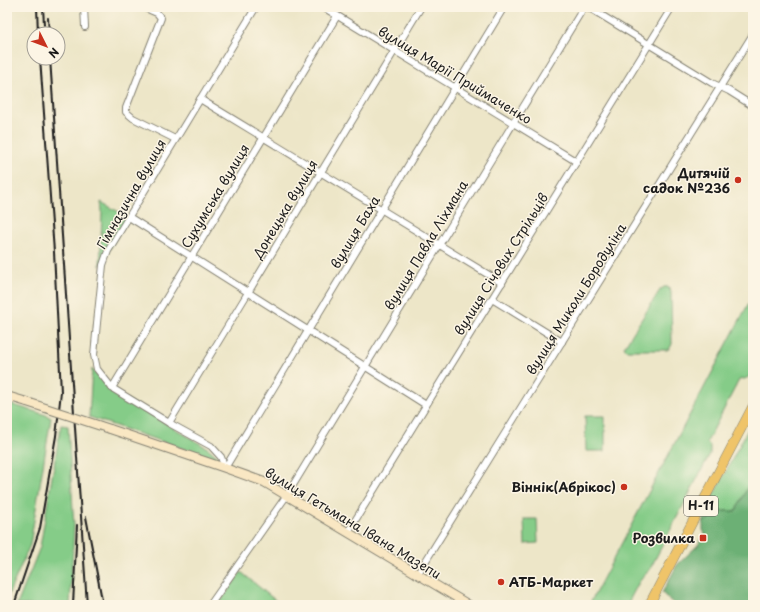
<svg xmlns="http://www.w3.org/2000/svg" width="760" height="612" font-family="'Playpen Sans',sans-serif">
  <rect width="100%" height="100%" fill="#fcf5e5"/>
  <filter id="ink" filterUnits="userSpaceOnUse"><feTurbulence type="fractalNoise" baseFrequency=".025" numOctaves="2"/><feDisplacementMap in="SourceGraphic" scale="8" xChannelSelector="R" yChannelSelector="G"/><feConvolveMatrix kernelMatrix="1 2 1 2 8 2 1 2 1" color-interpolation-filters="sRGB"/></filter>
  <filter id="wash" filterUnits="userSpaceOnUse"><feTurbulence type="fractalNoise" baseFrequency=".012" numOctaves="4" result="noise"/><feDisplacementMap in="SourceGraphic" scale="16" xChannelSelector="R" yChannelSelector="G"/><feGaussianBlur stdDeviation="0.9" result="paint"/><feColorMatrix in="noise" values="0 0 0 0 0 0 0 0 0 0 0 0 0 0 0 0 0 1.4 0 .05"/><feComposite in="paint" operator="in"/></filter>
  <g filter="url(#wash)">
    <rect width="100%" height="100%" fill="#ede6c8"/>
    <g fill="#85cc88" stroke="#507452">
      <polygon points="101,202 128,217 100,266 102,211"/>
      <polygon points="664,287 668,287 671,292 672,344 670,348 667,350 626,350 624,347 660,290"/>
      <path d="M753,295V371C749,378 746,379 739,380L707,442L710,446V454L650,569L639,582L627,605H589Z"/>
      <polygon points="92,369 112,391 209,449 219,458 220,461 89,417"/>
      <polygon points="7,403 46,415 51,418 30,545 7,598"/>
      <polygon points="585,416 605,416 605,451 586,451"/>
      <polygon points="753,420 753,476 736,511 718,511 703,523 708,505"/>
      <polygon points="61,425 68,426 74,526 70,605 17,605 40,547"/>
      <polygon points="524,519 537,519 538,543 525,544"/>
      <polygon points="241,572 281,605 218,605"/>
    </g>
    <polygon fill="#6cb074" stroke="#446648" points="753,476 753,605 675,605 662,593 677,565 698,545 705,534 703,530 703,523 718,511 736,511"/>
  </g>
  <g filter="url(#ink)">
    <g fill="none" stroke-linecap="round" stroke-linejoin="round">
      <g stroke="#848172" stroke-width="8">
        <g id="minor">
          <polyline points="84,7 85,27"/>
          <polyline points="143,7 157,13 161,18 126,108 126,112 133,118 175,139"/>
          <polyline points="323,7 577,162"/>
          <polyline points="588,7 712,83 729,91 753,106"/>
          <polyline points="200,99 502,283"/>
          <polyline points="129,217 426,405"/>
          <polyline points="492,299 562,342"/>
          <polyline points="112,388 337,16"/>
          <polyline points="169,423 421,7"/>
          <polyline points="225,468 221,457 211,446 169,423 112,388 97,369 94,355 97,323 103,265 108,251 256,7"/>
          <polyline points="225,468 504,7"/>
          <polyline points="348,532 672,7"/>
          <polyline points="417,575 753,34"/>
          <polyline points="210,605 287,495 584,7"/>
        </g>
      </g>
      <g stroke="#848172" stroke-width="10">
        <g id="secondary">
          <polyline points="7,396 27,402"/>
          <polyline points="110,429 225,468 264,482 469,605"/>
        </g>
      </g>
      <g stroke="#848172" stroke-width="10">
        <polyline id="primary" points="649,605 753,406"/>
      </g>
      <use href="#minor" stroke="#fff" stroke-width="6"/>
      <use href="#secondary" stroke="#f9e7c3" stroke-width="8"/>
      <use href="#primary" stroke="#efc469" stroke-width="9"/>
      <g stroke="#1c1c1c" stroke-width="2">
        <polyline points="37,7 38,34"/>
        <polyline points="43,7 44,25"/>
        <polyline points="48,18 49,34"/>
        <polyline points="50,58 87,605"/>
        <polyline points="86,517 103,605"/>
        <polyline points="14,605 40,528 56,436 61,392 54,252 40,58"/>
        <polyline points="73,605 77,525"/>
      </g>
      <g stroke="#848172" stroke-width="10" stroke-linecap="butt">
        <polyline id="secondary-bridge" points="27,402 110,429"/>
      </g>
      <use href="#secondary-bridge" stroke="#f9e7c3" stroke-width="8"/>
    </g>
  </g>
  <g fill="#c8321e" stroke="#fcf5e5" stroke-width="1.5">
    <circle cx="738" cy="180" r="4"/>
    <circle cx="624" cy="487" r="4"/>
    <rect x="699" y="534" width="8" height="8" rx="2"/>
    <circle cx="501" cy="582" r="4"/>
  </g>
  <g text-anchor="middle" stroke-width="3" stroke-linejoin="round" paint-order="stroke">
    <rect fill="#fcf5e5" stroke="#5f5d58" stroke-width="1" x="684" y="496" width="34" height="20" rx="3"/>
    <g font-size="12" font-weight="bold" fill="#1c1c1c">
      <text x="701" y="510">Н-11</text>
    </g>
    <g font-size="13" fill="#1c1c1c" stroke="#fcf5e5">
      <text transform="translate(455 75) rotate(31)" y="5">вулиця Марії Приймаченко</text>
      <text transform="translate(131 194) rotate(-60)" y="5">Гімназична вулиця</text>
      <text transform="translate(215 196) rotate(-59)" y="5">Сухумська вулиця</text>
      <text transform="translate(285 209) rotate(-59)" y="5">Донецька вулиця</text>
      <text transform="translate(355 232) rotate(-59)" y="5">вулиця Баха</text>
      <text transform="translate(426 245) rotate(-59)" y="5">вулиця Павла Ліхмана</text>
      <text transform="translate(501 264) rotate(-58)" y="5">вулиця Січових Стрільців</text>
      <text transform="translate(576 299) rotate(-58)" y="5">вулиця Миколи Бородуліна</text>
      <text transform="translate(353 523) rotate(31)" y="5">вулиця Гетьмана Івана Мазепи</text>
    </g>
    <g font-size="13" font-weight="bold" fill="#1c1c1c" stroke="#fcf5e5" text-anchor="end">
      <text x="730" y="178">Дитячій<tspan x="730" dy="15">садок №236</tspan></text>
      <text x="616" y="492">Віннік(Абрікос)</text>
      <text x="695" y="543">Розвилка</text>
      <text x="509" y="587" text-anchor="start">АТБ-Маркет</text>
    </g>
  </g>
  <rect width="760" height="612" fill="none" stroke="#fcf5e5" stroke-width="24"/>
  <g transform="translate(46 46) rotate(132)"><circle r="19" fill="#fcf5e5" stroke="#a29e95"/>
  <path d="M0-3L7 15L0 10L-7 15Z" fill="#c8321e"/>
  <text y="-6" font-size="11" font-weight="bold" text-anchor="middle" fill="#1c1c1c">N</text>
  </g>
</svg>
